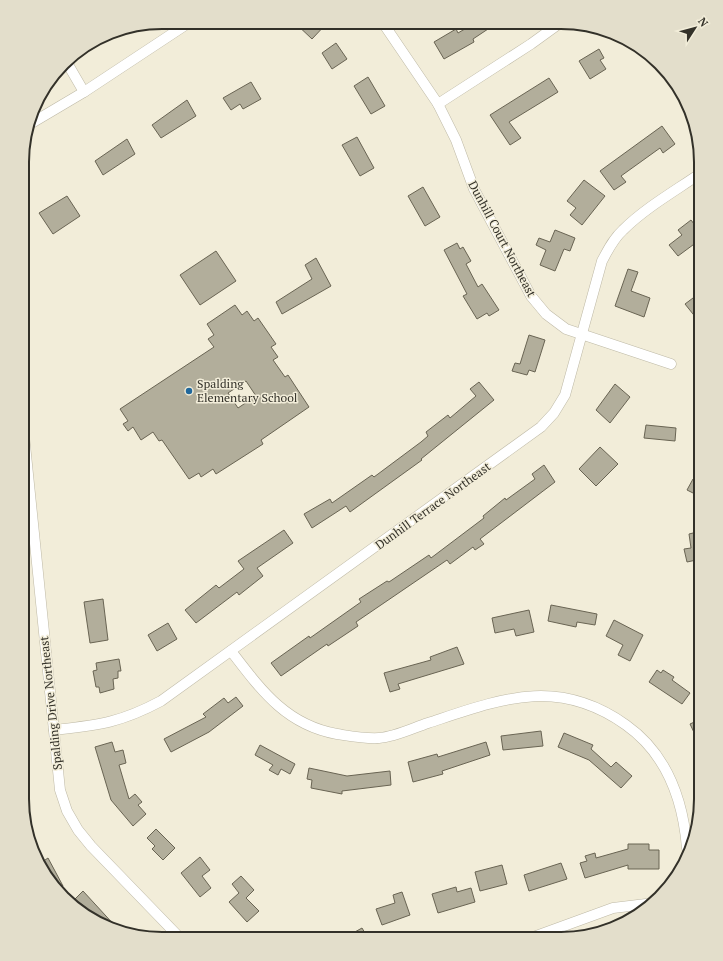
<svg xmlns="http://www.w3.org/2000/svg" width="723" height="961" font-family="'PT Serif',serif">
  <rect width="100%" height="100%" fill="#f2edd9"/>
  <g fill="#b2ae9b" stroke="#696453" fill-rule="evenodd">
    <polygon points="294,22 328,22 312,39"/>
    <polygon points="475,23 497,23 473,39 474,42 444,59 434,42 456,29 458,33"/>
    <polygon points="336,43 347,59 332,69 322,53"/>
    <polygon points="599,49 604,58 600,60 606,69 590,79 579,61"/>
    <polygon points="368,77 385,106 371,114 354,86"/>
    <polygon points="549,78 558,92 509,122 521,138 510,145 490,115"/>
    <polygon points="251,82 261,99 243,109 240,104 231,110 223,98"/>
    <polygon points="187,100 196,116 161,138 152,125"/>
    <polygon points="662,126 675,144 663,153 660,148 621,176 626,182 614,190 600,171"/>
    <polygon points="357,137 374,168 360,176 342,145"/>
    <polygon points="127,139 135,154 103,175 95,161"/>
    <polygon points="584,180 605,196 582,225 570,215 576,208 567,201"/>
    <polygon points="423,187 440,217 425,226 408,196"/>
    <polygon points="67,196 80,216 53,234 39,213"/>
    <polygon points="691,220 701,233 701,239 678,256 669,245 682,235 678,230"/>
    <polygon points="555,230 575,238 570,251 564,249 555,271 540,265 546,250 536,245 539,238 550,242"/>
    <polygon points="457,243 460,249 463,247 471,261 466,264 478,287 482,284 499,310 489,316 487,313 477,319 463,296 467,294 444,250"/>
    <polygon points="216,251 236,281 200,305 180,275"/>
    <polygon points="316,258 331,286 282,314 276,302 312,279 305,265"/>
    <polygon points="628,269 638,272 631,291 650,298 644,317 615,306"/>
    <polygon points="701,292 701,324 685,304"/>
    <path d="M235,305L242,315L247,311L254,321L258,318L276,344L271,347L278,357L273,360L285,377L288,375L309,407L261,440L263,444L216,474L213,469L201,477L199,473L189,479L162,440L159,441L153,432L141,440L133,427L128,431L123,424L128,421L120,409L214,347L208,339L214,335L207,324ZM246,381L256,396L238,408L228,393Z"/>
    <polygon points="529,335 545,340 535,372 529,370 527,375 512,371 515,363 520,364"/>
    <polygon points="479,382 494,400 421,459 422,460 350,512 346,506 312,528 304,514 330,499 332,503 372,475 374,477 421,442 428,436 426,432 448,415 450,418 476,396 470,389"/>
    <polygon points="615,384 630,397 610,423 596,410"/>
    <polygon points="646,425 676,428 675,441 644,438"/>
    <polygon points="600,447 618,464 596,486 579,469"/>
    <polygon points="544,465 555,482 480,539 484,544 475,550 473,547 450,564 447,560 356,622 358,626 328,646 327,644 281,676 271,663 309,636 310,638 361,602 359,599 387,581 389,582 429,555 431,558 484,518 483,516 505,498 506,500 535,479 532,474"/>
    <polygon points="693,479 701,483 701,497 687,490"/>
    <polygon points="284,530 293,543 257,568 263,576 239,595 237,592 196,623 185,610 216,585 219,588 244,569 238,561"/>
    <polygon points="701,531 701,559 687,562 684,549 691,548 689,534"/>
    <polygon points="103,599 108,640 90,643 84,602"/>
    <polygon points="551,605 597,614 595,625 577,622 576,627 548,621"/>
    <polygon points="529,610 534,632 516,636 514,629 495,633 492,618"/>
    <polygon points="614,620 643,635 630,661 618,655 623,645 606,636"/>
    <polygon points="168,623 177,639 157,651 148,635"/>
    <polygon points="457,647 464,664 398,684 400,689 390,692 384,673 431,660 430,657"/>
    <polygon points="119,659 121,671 118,671 118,678 113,679 114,689 100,693 99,687 96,687 93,671 97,670 96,663"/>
    <polygon points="657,670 661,673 663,670 674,677 672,680 690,693 682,704 649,682"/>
    <polygon points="236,697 243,706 209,732 171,752 164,739 206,717 203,714 224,698 228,703"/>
    <polygon points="701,719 701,747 690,724"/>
    <polygon points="541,731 543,746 503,750 501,736"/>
    <polygon points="564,733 593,745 591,749 611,767 616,762 632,776 621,788 589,760 558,747"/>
    <polygon points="112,742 115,752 123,750 126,763 119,765 129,799 135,794 142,802 138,805 146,814 133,826 111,800 95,747"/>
    <polygon points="486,742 490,755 442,771 443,774 413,782 408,762 437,754 438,757"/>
    <polygon points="260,745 295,764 290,774 281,769 278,775 269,770 273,765 255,755"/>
    <polygon points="309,768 347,776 390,771 391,785 342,791 342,794 311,788 312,780 307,779"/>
    <polygon points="156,829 175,848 163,860 152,849 155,846 147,838"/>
    <polygon points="628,844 649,844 649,850 659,850 659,869 628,869 628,865 585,878 580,863 587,861 585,856 595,853 596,858 628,849"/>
    <polygon points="200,857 210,870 202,876 211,888 200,897 181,873"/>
    <polygon points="48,858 63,886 60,888 39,864"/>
    <polygon points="561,863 567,879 529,891 524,875"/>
    <polygon points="502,865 507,884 480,891 475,872"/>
    <polygon points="241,876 254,890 246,898 259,911 247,922 229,902 239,893 232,884"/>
    <polygon points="456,887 457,892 471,888 475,902 438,913 432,894"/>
    <polygon points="83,891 117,928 84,915 72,902"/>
    <polygon points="402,892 410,915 382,925 376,909 395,903 393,895"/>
    <polygon points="362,928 368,938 344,938"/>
  </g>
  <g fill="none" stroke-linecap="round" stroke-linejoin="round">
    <g stroke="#beb9a6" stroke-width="11">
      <g id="minor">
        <polyline points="383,23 438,104 456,140 474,189 531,296 546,314 566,329 671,364"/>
        <polyline points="66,61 84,92"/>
        <polyline points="438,104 531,44 560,23"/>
        <polyline points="30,124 84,92 190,22"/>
        <polyline points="23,425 60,790 67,811 78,830 91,846 180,938"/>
        <path d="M231,651C261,690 286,725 337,734C350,736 366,739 379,738C395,737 413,728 428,723C501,699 557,676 626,725C667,754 683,800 687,848"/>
        <path d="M54,730C98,725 120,723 161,701L541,427L554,413L565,395L602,261C608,250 613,239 623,230C645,208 675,191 701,173"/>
        <polyline points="528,939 613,908 646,904"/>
      </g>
    </g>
    <use href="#minor" stroke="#fff" stroke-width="10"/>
  </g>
  <circle fill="#21689c" stroke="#f2edd9" stroke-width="1.5" cx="189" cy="391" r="4"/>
  <g text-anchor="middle" stroke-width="3" stroke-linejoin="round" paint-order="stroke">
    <g font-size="12" fill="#333129" stroke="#f2edd9">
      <text transform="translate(502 239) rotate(62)" y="4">Dunhill Court Northeast</text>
      <text transform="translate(433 506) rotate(-36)" y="4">Dunhill Terrace Northeast</text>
      <text transform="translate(51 703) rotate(-96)" y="4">Spalding Drive Northeast</text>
    </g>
    <g font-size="12" fill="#333129" stroke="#f2edd9" text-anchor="start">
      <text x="197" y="388">Spalding<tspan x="197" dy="14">Elementary School</tspan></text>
    </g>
  </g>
  <path d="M0 0H723V961H0ZM162 29H561A133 133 0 0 1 694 162V799A133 133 0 0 1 561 932H162A133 133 0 0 1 29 799V162A133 133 0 0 1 162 29Z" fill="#e3decb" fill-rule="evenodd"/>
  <path fill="none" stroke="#333129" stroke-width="2" d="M162 29H561A133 133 0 0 1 694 162V799A133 133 0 0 1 561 932H162A133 133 0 0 1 29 799V162A133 133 0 0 1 162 29Z"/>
  <g transform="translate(695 28) rotate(54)" stroke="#f2edd9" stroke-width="3" paint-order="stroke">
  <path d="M0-3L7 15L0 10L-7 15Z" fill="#333129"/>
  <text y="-6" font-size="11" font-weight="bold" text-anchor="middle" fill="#333129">N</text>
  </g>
</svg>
